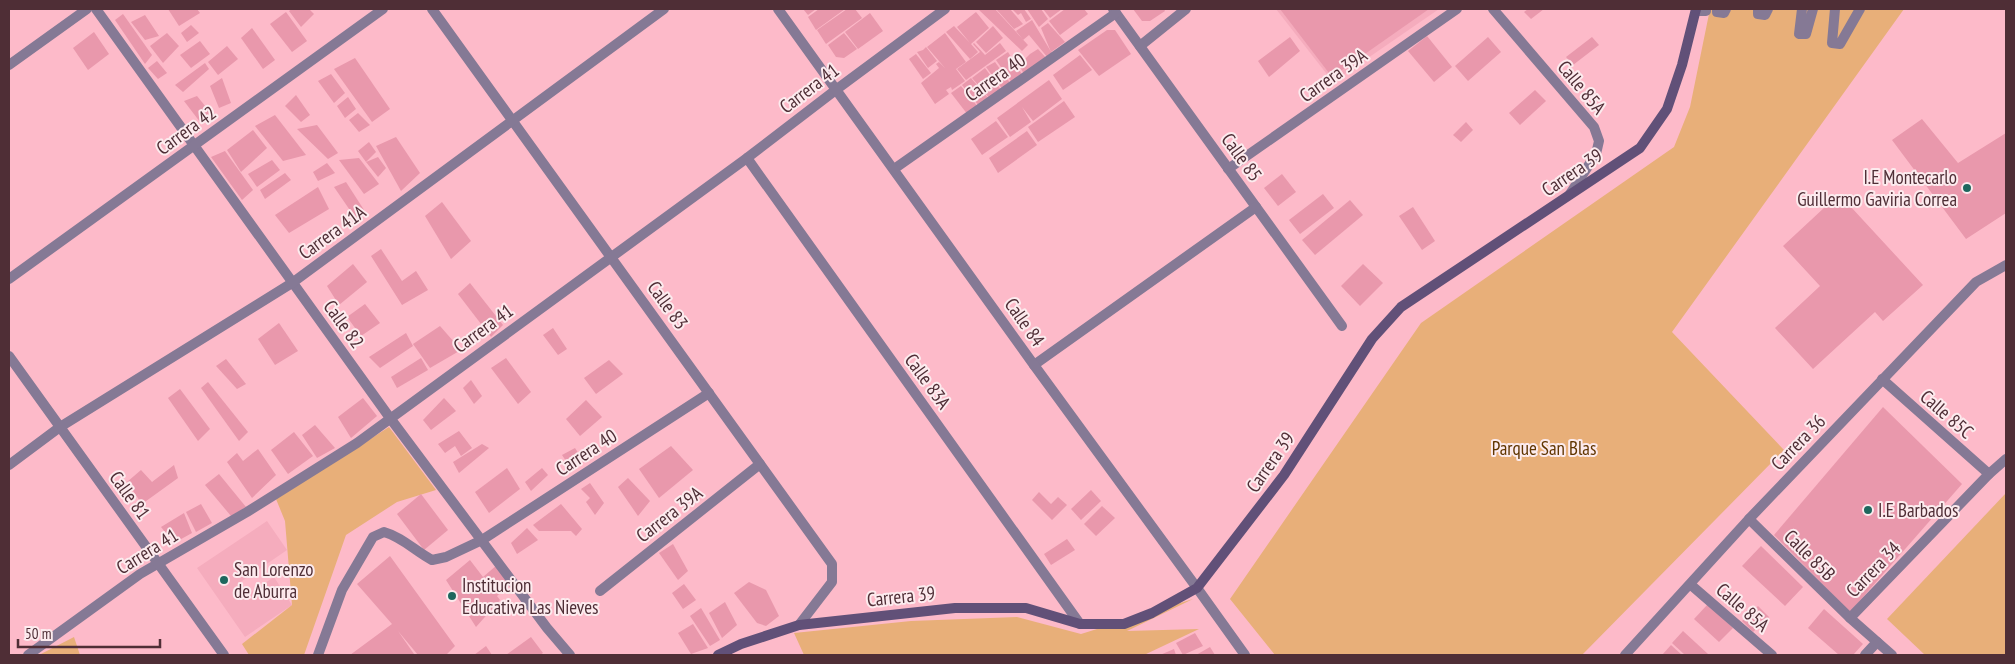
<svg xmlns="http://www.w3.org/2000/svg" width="2015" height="664" font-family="'PT Sans Narrow',sans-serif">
  <rect width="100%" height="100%" fill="#fdbac9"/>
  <g fill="#f5acbd">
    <polygon points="1276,9 1439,9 1333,82"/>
    <polygon points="267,521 287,550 239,583 247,595 274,577 292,605 245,637 197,568"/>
  </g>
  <g fill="#e8af79">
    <polygon points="1710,9 1904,9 1672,332 1784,450 1582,655 1275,655 1230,599 1421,323 1674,147 1690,107"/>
    <polygon points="389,427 436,490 397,502 346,535 304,655 249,655 242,644 292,605 285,521 276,499"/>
    <polygon points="2006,493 2006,655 1925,655 1887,619"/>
    <polygon points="1193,599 1127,631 1199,629 1144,655 804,655 794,633 911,621 1017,617 1081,634"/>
    <polygon points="74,637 80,655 39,655"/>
  </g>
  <g fill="#e998ac">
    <polygon points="168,9 197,9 200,13 179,26"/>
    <polygon points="292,9 309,9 314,14 301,27 289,11"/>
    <polygon points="803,9 816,9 808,15"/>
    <polygon points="819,9 845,9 816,30 808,17"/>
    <polygon points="847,9 855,9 862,18 826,44 817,30"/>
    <polygon points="978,9 995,9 1028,45 1022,51"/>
    <polygon points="996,9 1010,9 1023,24 1014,29"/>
    <polygon points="1012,9 1024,9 1031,19 1026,22 1021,13 1018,15"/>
    <polygon points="1027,9 1041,9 1048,19 1039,27"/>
    <polygon points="1043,9 1062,9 1050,18"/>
    <polygon points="1065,9 1084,9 1088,14 1060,35 1049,21"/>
    <polygon points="1133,9 1164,9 1165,11 1150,21 1142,21"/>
    <polygon points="1280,9 1429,9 1332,77"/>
    <polygon points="1528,9 1544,9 1531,19 1524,12"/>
    <polygon points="286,12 307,41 292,52 270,24"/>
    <polygon points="976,12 989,28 971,44 978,52 970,59 946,32 954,26 970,43 957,27"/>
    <polygon points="870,13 883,31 858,49 845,32"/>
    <polygon points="123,14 152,55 145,64 115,20"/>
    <polygon points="145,15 159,36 145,40 131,22"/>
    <polygon points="1032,20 1053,55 1048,58 1029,35 1023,40 1016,31"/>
    <polygon points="1048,23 1065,42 1051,52 1041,28"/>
    <polygon points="191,25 199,33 187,42 181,33"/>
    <polygon points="993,26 1003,38 986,53 976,42"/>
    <polygon points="252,28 275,60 263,69 241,38"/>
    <polygon points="1107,30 1115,30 1131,54 1099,76 1078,50"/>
    <polygon points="94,32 109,54 88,70 73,48"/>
    <polygon points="167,33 179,46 163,63 150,46"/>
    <polygon points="844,33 857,49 844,58 836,57 828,45"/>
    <polygon points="945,33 966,62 956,69 965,81 952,90 951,87 946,90 949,94 935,104 921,83 939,68 936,64 939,62 945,68 927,47"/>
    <polygon points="1427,36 1452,67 1434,82 1408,51"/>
    <polygon points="1290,37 1300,51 1269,77 1258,61"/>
    <polygon points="1488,37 1501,52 1468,81 1455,66"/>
    <polygon points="1592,37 1599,45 1573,65 1566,57"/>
    <polygon points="200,41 210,54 191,68 180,55"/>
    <polygon points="974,43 985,55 1000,43 1006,51 966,80 957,69 980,52 973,44"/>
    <polygon points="227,46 238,59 218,75 208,62"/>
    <polygon points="926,47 937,61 928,68 917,52 923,50"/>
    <polygon points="1038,49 1047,59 1024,74 1019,65 1030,54"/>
    <polygon points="1008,52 1023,76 1012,83 996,60"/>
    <polygon points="916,54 931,73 923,79 909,59"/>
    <polygon points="1080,55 1092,70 1063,90 1053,75"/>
    <polygon points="355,58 390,109 372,122 334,69"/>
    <polygon points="157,61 167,73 158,79 148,68"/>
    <polygon points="995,62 1011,84 1003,90 986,67"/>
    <polygon points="205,63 209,69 183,92 175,85"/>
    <polygon points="985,68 1002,91 990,99 972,78"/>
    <polygon points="331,74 345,93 334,103 318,81"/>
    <polygon points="222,78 231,103 219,108 210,86"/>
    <polygon points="971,78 989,99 979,106 962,85"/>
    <polygon points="1049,80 1062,99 1033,121 1022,107 1031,122 1010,137 997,118"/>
    <polygon points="961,86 978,107 968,115 951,93"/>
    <polygon points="1535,90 1546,101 1520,125 1509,113"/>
    <polygon points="296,95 310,115 301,122 285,106"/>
    <polygon points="197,96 210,112 200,122 184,101"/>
    <polygon points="348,97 356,109 345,118 337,106"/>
    <polygon points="1064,101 1075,117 1038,142 1028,127"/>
    <polygon points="358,113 370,125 359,132 349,120"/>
    <polygon points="275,115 306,155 283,161 255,126"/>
    <polygon points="1922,119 1958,163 2006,133 2006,213 1966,239 1892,140"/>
    <polygon points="996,121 1008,137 982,155 971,139"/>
    <polygon points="1466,122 1473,130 1461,142 1453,135"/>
    <polygon points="317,125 338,153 328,159 297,129"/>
    <polygon points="253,130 267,148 241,172 227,150"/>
    <polygon points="1027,131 1037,145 998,173 989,158"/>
    <polygon points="396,137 420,173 401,191 376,146"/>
    <polygon points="369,142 376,152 366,162 358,151"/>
    <polygon points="225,151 253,190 242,200 211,157"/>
    <polygon points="378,157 386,168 378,177 366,162"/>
    <polygon points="359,158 379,184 364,194 339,160"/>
    <polygon points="272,160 280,170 257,187 248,174"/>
    <polygon points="327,163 335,173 318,181 313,172"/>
    <polygon points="285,173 291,180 265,199 260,190"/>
    <polygon points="1282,174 1296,192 1278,206 1264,188"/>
    <polygon points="346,182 366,213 356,219 334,187"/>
    <polygon points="318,187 329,209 289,233 275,215"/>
    <polygon points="1323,194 1334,208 1300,234 1289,220"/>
    <polygon points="1839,194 1923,285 1883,321 1875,312 1813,369 1775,328 1820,286 1783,246"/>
    <polygon points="1350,200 1363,215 1315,255 1302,240"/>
    <polygon points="442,202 471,241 451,259 425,216"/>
    <polygon points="1413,207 1435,241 1422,250 1399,216"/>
    <polygon points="381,249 402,281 416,271 428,290 402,305 371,256"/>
    <polygon points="353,264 367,282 339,305 327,286"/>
    <polygon points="1363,264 1383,283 1360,306 1341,286"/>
    <polygon points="470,283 503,325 491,337 458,294"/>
    <polygon points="365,304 380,323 361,336 347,317"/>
    <polygon points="279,323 298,351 275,365 258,339"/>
    <polygon points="440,326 461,350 430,368 413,344"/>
    <polygon points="553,328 567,349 558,355 543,335"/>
    <polygon points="406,333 413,346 380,368 369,357"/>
    <polygon points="421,358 428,370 397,388 391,377"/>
    <polygon points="506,358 531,392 518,404 491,368"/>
    <polygon points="226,359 246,384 237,389 216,366"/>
    <polygon points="609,360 623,374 596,394 584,378"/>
    <polygon points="471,380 482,396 474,404 463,388"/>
    <polygon points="208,382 248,432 239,441 201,388"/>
    <polygon points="180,389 210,429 198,441 168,398"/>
    <polygon points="363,398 377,416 351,438 338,417"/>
    <polygon points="444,398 456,411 431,430 423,420"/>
    <polygon points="586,400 602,417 580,436 566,419"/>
    <polygon points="1883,407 1962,484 1850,612 1774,535"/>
    <polygon points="315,425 335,448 317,458 302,435"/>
    <polygon points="459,431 472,448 461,456 455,446 445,453 438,444"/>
    <polygon points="294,432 313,456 288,474 271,450"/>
    <polygon points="482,444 489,448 459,473 453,462"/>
    <polygon points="671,446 693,470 659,498 639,469"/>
    <polygon points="575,448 584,462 572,470 562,455"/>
    <polygon points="258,449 276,475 252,498 227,462 237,453 243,461"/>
    <polygon points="174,465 178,478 142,504 127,482 141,470 152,482"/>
    <polygon points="507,468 520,489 489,513 475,492"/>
    <polygon points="542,468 548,475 531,491 525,482"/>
    <polygon points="219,474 246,507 231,516 205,485"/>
    <polygon points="628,478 650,501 638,516 618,487"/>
    <polygon points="590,483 604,503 595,515 586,502 590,498 581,489"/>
    <polygon points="1091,490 1101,501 1081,520 1071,509"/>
    <polygon points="1039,492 1051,504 1058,497 1067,505 1052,520 1032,500"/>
    <polygon points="421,494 448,530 424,550 397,514"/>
    <polygon points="201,504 212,523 196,532 186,512"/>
    <polygon points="561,504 582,529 576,536 571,531 539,531 533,525"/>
    <polygon points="1102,506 1115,518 1096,536 1084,524"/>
    <polygon points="184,513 192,533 174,543 161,527"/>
    <polygon points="527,528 538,540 517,554 511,543"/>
    <polygon points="1067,539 1075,550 1051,565 1044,554"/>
    <polygon points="673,544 688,571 678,580 659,553"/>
    <polygon points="1761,546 1803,587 1785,606 1742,566"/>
    <polygon points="390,556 455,646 446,655 418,655 398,631 414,654 412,655 350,655 392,624 357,584"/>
    <polygon points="470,560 483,577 497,565 510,584 497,596 500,600 476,627 446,580"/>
    <polygon points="749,582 766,590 779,616 766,626 757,623 734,593"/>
    <polygon points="684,584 696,600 683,609 672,593"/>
    <polygon points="725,602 737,625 722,638 709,613"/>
    <polygon points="1708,604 1733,628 1719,642 1694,619"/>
    <polygon points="1758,606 1769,617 1753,632 1742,621"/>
    <polygon points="701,608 720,640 710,646 690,616"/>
    <polygon points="1824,609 1863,644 1853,655 1839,655 1808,628"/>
    <polygon points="693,624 708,648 691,654 678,633"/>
    <polygon points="1683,631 1708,654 1706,655 1685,655 1672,643"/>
    <polygon points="1195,633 1203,646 1183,655 1176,643"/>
    <polygon points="531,637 543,653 540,655 506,655"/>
    <polygon points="1671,645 1682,655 1662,655"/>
    <polygon points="486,646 492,655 474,655"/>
    <polygon points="1210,647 1215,655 1196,655"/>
    <polygon points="1174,649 1176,655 1160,655"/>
  </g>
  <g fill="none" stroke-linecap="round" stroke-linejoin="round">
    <g stroke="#857995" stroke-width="10">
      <polyline points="1717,9 1717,12 1724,13 1726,9"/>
      <polyline points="1758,9 1758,14 1765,15 1768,9"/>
      <polyline points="1802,9 1799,34 1806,34 1813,9"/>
      <polyline points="1835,9 1832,43 1840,44 1860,9"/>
      <polyline points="1696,11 1706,11 1706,9"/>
    </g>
    <g stroke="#857995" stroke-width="10">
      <polyline points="96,9 390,418 547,628 570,655"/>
      <polyline points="432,9 832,564 832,582 799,625"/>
      <polyline points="1113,9 1342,326"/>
      <polyline points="1493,9 1594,127 1599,141 1596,154 1570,194"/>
      <polyline points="1140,46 1186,9"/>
      <polyline points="9,65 87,9"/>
      <polyline points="747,158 1080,624"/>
      <polyline points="894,169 1116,13"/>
      <polyline points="1228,169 1457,9"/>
      <polyline points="9,279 383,9"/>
      <polyline points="1034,365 1256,207"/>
      <polyline points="1882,379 1989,474"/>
      <polyline points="9,465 60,427 292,283 664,9"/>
      <polyline points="1749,519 1976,282 2006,265"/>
      <polyline points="1691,585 1772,655"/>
      <polyline points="1197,588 1245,655"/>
      <polyline points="600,591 760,464"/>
      <polyline points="1850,618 1892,655"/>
      <polyline points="28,655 140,574 247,512 357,443 747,158 837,89 945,9"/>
      <path d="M318,655L342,590L373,537L384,532C402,537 415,551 432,560L446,557L482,540L709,393"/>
      <polyline points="1865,655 1877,642"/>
    </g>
    <g stroke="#857995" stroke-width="10">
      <polyline points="778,9 1034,365 1197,588"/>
      <polyline points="9,356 224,655"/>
      <polyline points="1625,655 1749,519 1850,618 1989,474 2006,459"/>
    </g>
    <polyline stroke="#615078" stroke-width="10" points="718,655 741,644 799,625 955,608 1026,608 1080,624 1124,624 1152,613 1197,588 1284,475 1372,339 1401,307 1640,148 1667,109 1682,65 1696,9"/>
  </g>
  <g fill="#1e675e" stroke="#fcebee" stroke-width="2">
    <circle cx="1967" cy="188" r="5"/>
    <circle cx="1868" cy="510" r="5"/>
    <circle cx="224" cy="580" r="5"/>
    <circle cx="452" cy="596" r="5"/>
  </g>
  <g text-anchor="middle" stroke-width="4" stroke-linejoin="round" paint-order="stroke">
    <g font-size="19" fill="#4f2e36" stroke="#fcebee">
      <text transform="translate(1333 75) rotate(-35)" y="7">Carrera 39A</text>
      <text transform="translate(995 77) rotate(-35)" y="7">Carrera 40</text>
      <text transform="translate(1582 87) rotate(50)" y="7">Calle 85A</text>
      <text transform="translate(809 88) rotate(-37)" y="7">Carrera 41</text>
      <text transform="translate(186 130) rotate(-36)" y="7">Carrera 42</text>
      <text transform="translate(1242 157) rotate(54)" y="7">Calle 85</text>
      <text transform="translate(1572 172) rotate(-34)" y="7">Carrera 39</text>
      <text transform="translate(332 232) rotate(-36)" y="7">Carrera 41A</text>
      <text transform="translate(668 305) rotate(54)" y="7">Calle 83</text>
      <text transform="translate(1025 322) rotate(55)" y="7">Calle 84</text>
      <text transform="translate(344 324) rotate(54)" y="7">Calle 82</text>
      <text transform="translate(483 328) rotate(-36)" y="7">Carrera 41</text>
      <text transform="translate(928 381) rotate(54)" y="7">Calle 83A</text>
      <text transform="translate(1947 414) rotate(41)" y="7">Calle 85C</text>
      <text transform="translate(1798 442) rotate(-46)" y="7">Carrera 36</text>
      <text transform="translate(586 452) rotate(-33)" y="7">Carrera 40</text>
      <text transform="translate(1270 462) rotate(-55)" y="7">Carrera 39</text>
      <text transform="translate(130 495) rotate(54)" y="7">Calle 81</text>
      <text transform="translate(669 514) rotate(-38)" y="7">Carrera 39A</text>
      <text transform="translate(147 551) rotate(-32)" y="7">Carrera 41</text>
      <text transform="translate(1810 555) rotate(45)" y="7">Calle 85B</text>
      <text transform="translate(1873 569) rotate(-46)" y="7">Carrera 34</text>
      <text transform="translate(901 596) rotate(-6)" y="7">Carrera 39</text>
      <text transform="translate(1743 607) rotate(41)" y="7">Calle 85A</text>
    </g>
    <g font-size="19" fill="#4f2e36" stroke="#fcebee" text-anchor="start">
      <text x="1957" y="184" text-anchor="end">I.E Montecarlo<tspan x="1957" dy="22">Guillermo Gaviria Correa</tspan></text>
      <text x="1878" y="517">I.E Barbados</text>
      <text x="234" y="576">San Lorenzo<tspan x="234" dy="22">de Aburra</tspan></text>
      <text x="462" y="592">Institucion<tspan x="462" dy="22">Educativa Las Nieves</tspan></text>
    </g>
    <g font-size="19" fill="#603500" stroke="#fcebee">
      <text x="1544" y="455">Parque San Blas</text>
    </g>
  </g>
  <rect width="2015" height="664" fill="none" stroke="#4f2e36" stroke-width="20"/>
  <path d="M18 639v8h142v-8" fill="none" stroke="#4f2e36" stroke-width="2.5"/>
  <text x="25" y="639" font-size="15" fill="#4f2e36" stroke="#fcebee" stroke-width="4" paint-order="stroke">50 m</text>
</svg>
